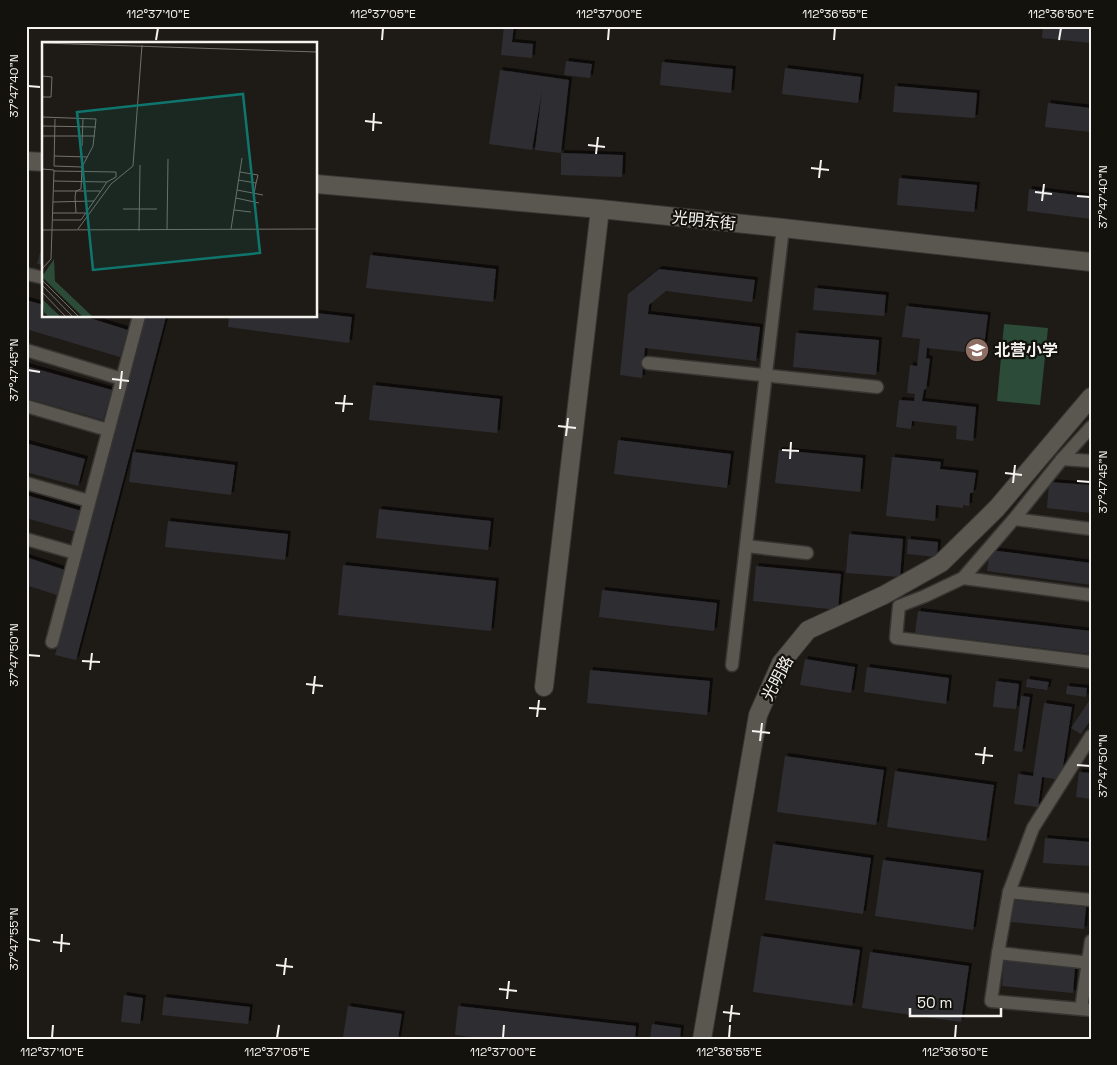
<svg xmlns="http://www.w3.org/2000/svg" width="1117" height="1065" font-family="'Space Grotesk','Noto Sans SC',sans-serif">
  <defs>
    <filter id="shadow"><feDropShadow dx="3" dy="-3" stdDeviation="0" flood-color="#0009"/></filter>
  </defs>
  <rect width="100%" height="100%" fill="#1e1b16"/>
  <polygon fill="#2c4b38" points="1004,324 1048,328 1040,405 997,401"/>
  <g fill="#2f2d33" filter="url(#shadow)">
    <polygon points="504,26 514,26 512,42 533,44 532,58 501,55"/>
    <polygon points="1043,26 1091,26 1091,43 1042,38"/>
    <polygon points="566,61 592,64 590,78 564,75"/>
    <polygon points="662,62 733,69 731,93 660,85"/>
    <polygon points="785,68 861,77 858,103 782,94"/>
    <polygon points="500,70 569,80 561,153 623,155 622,177 561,175 561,153 535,150 542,91 532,150 489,144"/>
    <polygon points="895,86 977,93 975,118 893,112"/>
    <polygon points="1048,103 1091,108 1091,132 1045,127"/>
    <polygon points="899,178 977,185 974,212 897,205"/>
    <polygon points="1029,189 1091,197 1091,219 1027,211"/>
    <polygon points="43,242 44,242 44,265 37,264"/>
    <polygon points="370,255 496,269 493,302 366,288"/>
    <polygon points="659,269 755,280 752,302 666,291 649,305 648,314 760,327 756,361 645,348 642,378 620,375 628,294"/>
    <polygon points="815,288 886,295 884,316 813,310"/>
    <polygon points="26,300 44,305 44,316 83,316 128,330 120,357 26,329"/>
    <polygon points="906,306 988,315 983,354 927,348 926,358 930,359 926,390 924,389 922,401 976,407 973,441 956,439 957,426 912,421 911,429 896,427 899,400 914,401 915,394 907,393 910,365 917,366 920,339 902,337"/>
    <polygon points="316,313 352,317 349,343 228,327 229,316 316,316"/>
    <polygon points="144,316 166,317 76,660 55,655"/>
    <polygon points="796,333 879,340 876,375 793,367"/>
    <polygon points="26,366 112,390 103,420 26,398"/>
    <polygon points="373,385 500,399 497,433 369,420"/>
    <polygon points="618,440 731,454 727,488 614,474"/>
    <polygon points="26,443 85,459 78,486 26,472"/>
    <polygon points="779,450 863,458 860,492 775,483"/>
    <polygon points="133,452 235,465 231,495 129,482"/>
    <polygon points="892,457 941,462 940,469 976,473 973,493 970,493 969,506 963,505 963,508 936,505 935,521 886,516"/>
    <polygon points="1049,482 1091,485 1091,513 1047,508"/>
    <polygon points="26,495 82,511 76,532 26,518"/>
    <polygon points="379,509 491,521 488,550 376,538"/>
    <polygon points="168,521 288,534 285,560 165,547"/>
    <polygon points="849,534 903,539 900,577 846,573"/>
    <polygon points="908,539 938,542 937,557 907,554"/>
    <polygon points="990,550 1091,563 1091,585 987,571"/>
    <polygon points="26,557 68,571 60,596 26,585"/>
    <polygon points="343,565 496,581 491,631 338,615"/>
    <polygon points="756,566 841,574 838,610 753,601"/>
    <polygon points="602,590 717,603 714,631 599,617"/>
    <polygon points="918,611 1091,631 1091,654 915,633"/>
    <polygon points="805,659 855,667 851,693 800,685"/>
    <polygon points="867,667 949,678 946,704 864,692"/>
    <polygon points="590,670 710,681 707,715 587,703"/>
    <polygon points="1027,679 1049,682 1047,690 1026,687"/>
    <polygon points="996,681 1019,684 1016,709 993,707"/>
    <polygon points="1067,686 1087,688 1086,697 1066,694"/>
    <polygon points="1021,696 1030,697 1022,752 1014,751"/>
    <polygon points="1091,698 1091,720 1081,734 1071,728"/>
    <polygon points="1044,703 1072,707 1061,780 1042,777 1038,807 1014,804 1018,774 1033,776"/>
    <polygon points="785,756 884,770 876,825 777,812"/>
    <polygon points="895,771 994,785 986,841 887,827"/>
    <polygon points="1079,772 1091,773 1091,799 1076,797"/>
    <polygon points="1045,838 1091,842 1091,866 1043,863"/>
    <polygon points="773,844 871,858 863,914 765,900"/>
    <polygon points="883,860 981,873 973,930 875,916"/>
    <polygon points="1013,900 1086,907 1084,929 1011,922"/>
    <polygon points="761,936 860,950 852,1006 753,992"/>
    <polygon points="870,952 969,966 961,1022 862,1008"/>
    <polygon points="1004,960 1075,967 1073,993 1002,986"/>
    <polygon points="124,995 143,998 140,1024 121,1022"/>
    <polygon points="164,997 250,1007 248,1024 162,1015"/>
    <polygon points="348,1006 402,1014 398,1039 357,1039 343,1037"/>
    <polygon points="458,1006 636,1026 635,1039 488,1039 455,1035"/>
    <polygon points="652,1024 681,1028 680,1039 650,1039"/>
  </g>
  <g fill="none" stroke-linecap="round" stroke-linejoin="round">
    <g stroke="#373532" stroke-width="15">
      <g id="street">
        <polyline points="27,274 44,278"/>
        <polyline points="26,350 122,379"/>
        <polyline points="648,363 877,387"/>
        <polyline points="26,406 108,430"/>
        <polyline points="1091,427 1062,459 1014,519 963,578 925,596 899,606 896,638 1091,662"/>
        <polyline points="1062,459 1091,461"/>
        <polyline points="26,483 89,501"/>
        <polyline points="1014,519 1091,529"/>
        <polyline points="26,539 75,553"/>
        <polyline points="746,546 807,553"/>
        <polyline points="963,578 1091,595"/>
        <polyline points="52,642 139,316"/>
        <polyline points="732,665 783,228"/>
        <polyline points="1091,736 1033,828 1009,892 998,953 991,1001 1091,1010"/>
        <polyline points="1009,892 1091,900"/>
        <polyline points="998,953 1091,963"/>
        <polyline points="1081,1009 1091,941"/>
      </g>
    </g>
    <g stroke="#373532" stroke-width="20">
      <g id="secondary">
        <polyline points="26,161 44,162"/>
        <polyline points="316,184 600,209 783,228 1091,262"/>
        <polyline points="544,687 600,209"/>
        <polyline points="702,1039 758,715 781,663 808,630 884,595 941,563 997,508 1091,397"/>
      </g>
    </g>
    <use href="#street" stroke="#5a5751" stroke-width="12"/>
    <use href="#secondary" stroke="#5a5751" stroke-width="18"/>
  </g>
  <path fill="none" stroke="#f5f3f0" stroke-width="2" d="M156,40L158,28M382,40L383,28M608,40L609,28M834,40L835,28M1059,40L1061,28M28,86L40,87M365,121L382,123M373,131L374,113M588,145L605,147M596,154L598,137M811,168L829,170M819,178L821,160M1035,192L1052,194M1077,196L1090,197M1042,201L1044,184M28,370L40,372M112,379L129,381M120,389L122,371M335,403L353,404M343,412L345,395M558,426L576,428M566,436L568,418M782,450L799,451M790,459L791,442M1005,473L1022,475M1077,481L1090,482M1013,483L1015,465M28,655L40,656M82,661L100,662M90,670L92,653M306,684L323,686M313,694L315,676M529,708L546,709M537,717L539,700M752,731L770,733M760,741L762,723M975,754L993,756M983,764L985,747M1077,765L1090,766M28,939L40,941M53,942L70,944M61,952L62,934M276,965L293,967M284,975L286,958M499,989L517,991M507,999L509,981M723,1012L740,1014M730,1022L732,1005M52,1038L53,1025M277,1038L279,1025M503,1038L504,1025M729,1038L730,1025M955,1038L956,1025"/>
  <defs>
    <g id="school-disc" transform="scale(1.25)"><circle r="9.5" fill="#8d6e63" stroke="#14120d"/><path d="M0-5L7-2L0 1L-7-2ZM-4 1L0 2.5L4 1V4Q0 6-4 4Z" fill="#fff"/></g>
  </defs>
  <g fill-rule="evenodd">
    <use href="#school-disc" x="977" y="350"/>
  </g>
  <g text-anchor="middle" stroke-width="4.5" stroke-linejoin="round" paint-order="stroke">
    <g font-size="16" fill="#f5f3f0" stroke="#14120d">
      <text transform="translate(704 220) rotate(6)" y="6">光明东街</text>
      <text transform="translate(777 678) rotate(-62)" y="6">光明路</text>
    </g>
    <g font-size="16" font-weight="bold" fill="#f5f3f0" stroke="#14120d" text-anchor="start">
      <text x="994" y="356">北营小学</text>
    </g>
  </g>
  <g transform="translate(42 42)">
    <rect width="275" height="275" fill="#1e1b16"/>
    <path d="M12,217L13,239L51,275H41L0,235ZM0,257L19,275H7L2,270Z" fill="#2c4b38"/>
    <path fill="none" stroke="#74716d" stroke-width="1" d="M0,1L275,10M0,34L10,35L9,55H0M0,75L54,77L51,104L40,125L39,147L34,149L33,155L34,171M13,77L12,124L40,125M0,84L54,85M0,94H53M40,104L41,77M12,114L45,115M0,127L12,128L9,217L0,227M198,130L216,133L214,141M196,138L214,141L212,152M12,139L65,140M195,148L221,153M12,149H58M194,156L217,161M11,160L52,159M81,167H115M192,168L209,170M11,171H43M11,178H39L65,140L74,135V130L12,129M36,187L69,142L91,124L100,3M189,187L200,116M0,188L275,187M125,188L126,117M97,189L98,123M0,238L37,275M0,243L31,275M0,250L24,275"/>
    <path fill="#0f766e" fill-opacity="0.15" stroke="#0f766e" stroke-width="2.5" d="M201,52L218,211L51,228L35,70Z"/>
    <rect width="275" height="275" fill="none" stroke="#f5f3f0" stroke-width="2.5"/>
  </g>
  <rect width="1117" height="1065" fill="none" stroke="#14120d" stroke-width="55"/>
  <path d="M910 1008v8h91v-8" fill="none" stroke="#f5f3f0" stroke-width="2.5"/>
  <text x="917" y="1008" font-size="15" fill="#f5f3f0" stroke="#14120d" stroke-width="4" paint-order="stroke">50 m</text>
  <rect x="28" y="28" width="1062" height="1010" fill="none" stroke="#f5f3f0" stroke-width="2"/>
  <g font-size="12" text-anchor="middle" fill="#f5f3f0">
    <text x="158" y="18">112°37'10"E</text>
    <text x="383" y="18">112°37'05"E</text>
    <text x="609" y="18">112°37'00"E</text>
    <text x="835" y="18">112°36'55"E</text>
    <text x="1061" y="18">112°36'50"E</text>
    <text transform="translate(14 86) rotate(-90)" y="4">37°47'40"N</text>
    <text transform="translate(1103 197) rotate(-90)" y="4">37°47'40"N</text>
    <text transform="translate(14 370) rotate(-90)" y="4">37°47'45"N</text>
    <text transform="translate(1103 482) rotate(-90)" y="4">37°47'45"N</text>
    <text transform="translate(14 655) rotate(-90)" y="4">37°47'50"N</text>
    <text transform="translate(1103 766) rotate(-90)" y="4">37°47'50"N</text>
    <text transform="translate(14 939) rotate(-90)" y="4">37°47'55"N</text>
    <text x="52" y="1056">112°37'10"E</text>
    <text x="277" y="1056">112°37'05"E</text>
    <text x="503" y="1056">112°37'00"E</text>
    <text x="729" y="1056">112°36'55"E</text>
    <text x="955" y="1056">112°36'50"E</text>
  </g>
</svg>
